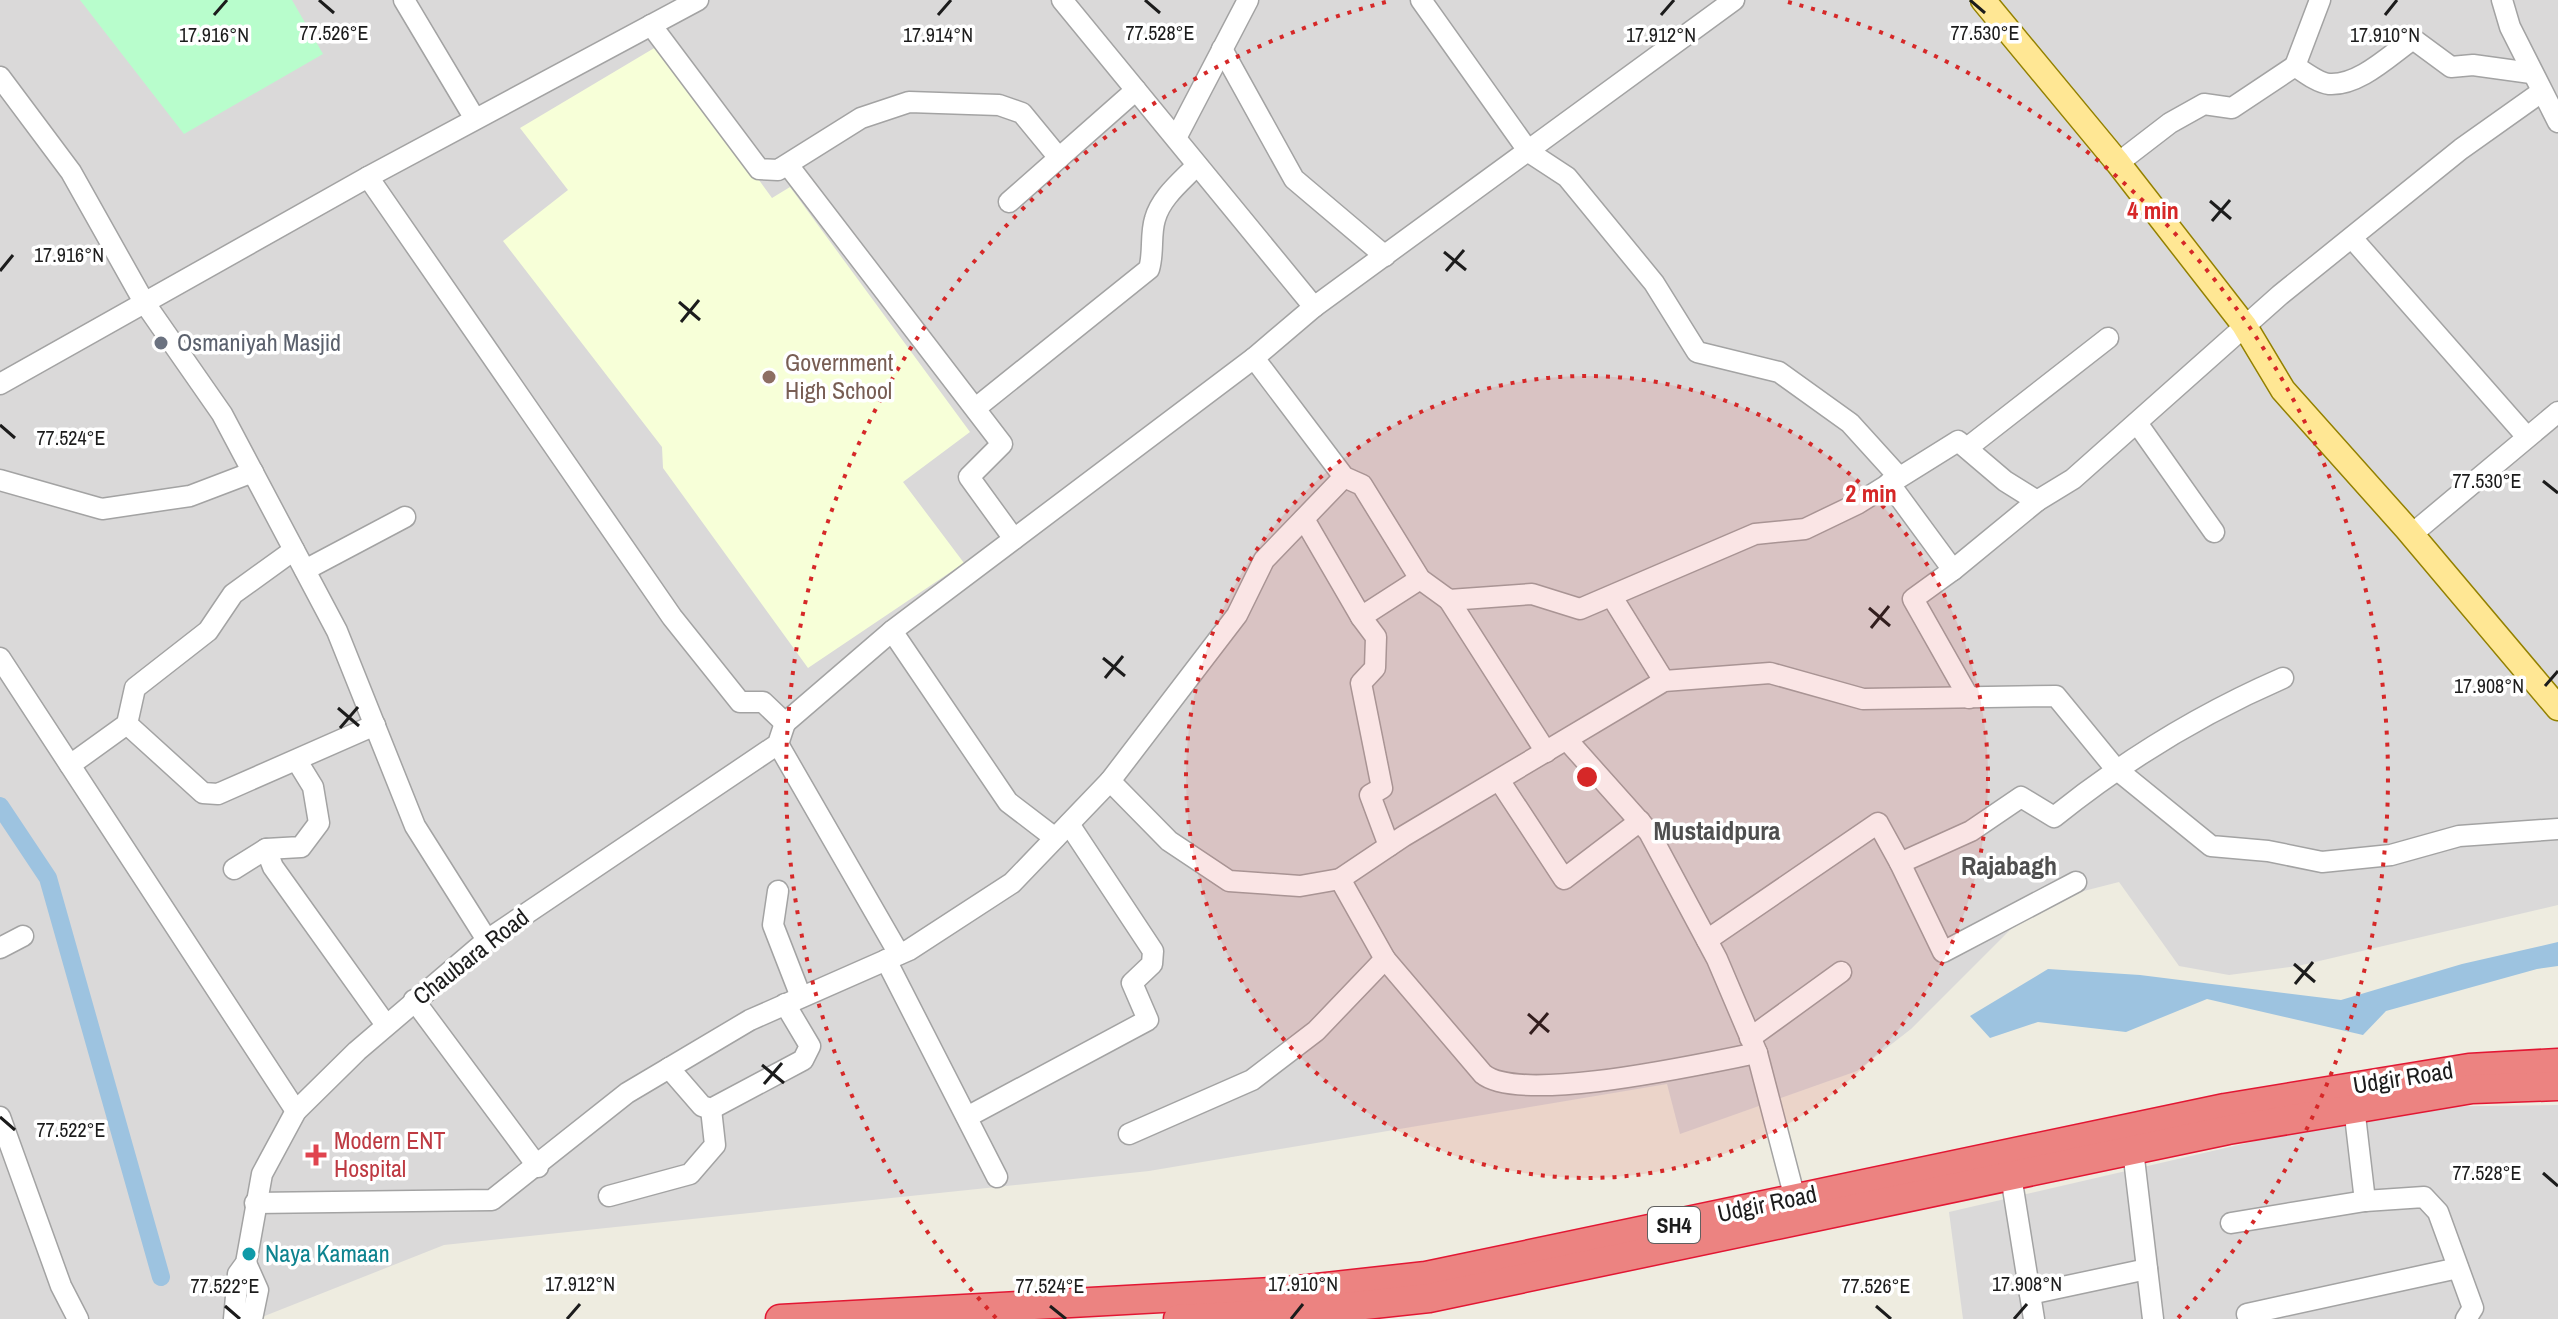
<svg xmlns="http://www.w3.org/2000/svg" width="2558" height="1319" font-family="'Archivo Narrow',sans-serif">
  <rect width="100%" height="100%" fill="#eeece0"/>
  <g fill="#dad9d9">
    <polygon points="0,0 2558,0 2558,905 2298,966 2229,975 2179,966 2119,882 2037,903 1911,1029 1857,1071 1680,1134 1667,1084 1149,1171 444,1245 257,1319 0,1319"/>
    <polygon points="2558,1105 2558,1319 1963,1319 1949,1212 2403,1107"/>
  </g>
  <polygon fill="#f7ffd8" points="661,44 772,198 790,187 970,432 903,482 964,563 808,668 663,468 662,447 503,241 568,190 520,128"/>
  <polygon fill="#b8fdcc" points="80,0 292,0 323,54 184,134"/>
  <polygon fill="#9dc3e0" points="2558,942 2558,966 2537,969 2386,1011 2363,1035 2207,999 2126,1032 2038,1022 1990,1038 1970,1016 2048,969 2140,975 2341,1000 2462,964"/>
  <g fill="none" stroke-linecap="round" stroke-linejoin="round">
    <polyline stroke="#9dc3e0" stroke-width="18" points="0,806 48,878 161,1277"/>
    <g stroke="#a3a3a3" stroke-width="23">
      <g id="minor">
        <polyline points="404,0 475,119"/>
        <polyline points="1062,0 1314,307"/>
        <polyline points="1421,0 1529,152 1567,177 1654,283 1697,352 1779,372 1850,423 1899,477"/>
        <polyline points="2502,0 2510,27 2558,122"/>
        <polyline points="651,25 759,169 778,170 861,118 909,102 999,105 1022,113 1059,158"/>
        <polyline points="1222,49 1294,179 1385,256"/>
        <polyline points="2295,66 2320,0"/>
        <polyline points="0,77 71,172 144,302 222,414 337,631 415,826 487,940"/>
        <polyline points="1176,138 1248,0"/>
        <path d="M2118,163L2170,123L2204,104L2232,108L2295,66C2304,72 2318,83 2329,84C2359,86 2390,55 2413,39L2451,67L2473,65L2531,73"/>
        <polyline points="788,165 1002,444 969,477 1014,539"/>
        <polyline points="368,177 672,617 740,702 763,702 785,723"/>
        <polyline points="1009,202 1136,90"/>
        <polyline points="2352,238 2527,437"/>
        <polyline points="1254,358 1344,477 1362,485 1420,579 1449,600 1532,594 1580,609 1755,534 1805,529 1857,504 1958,441 2005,481 2037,501 2073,479 2280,295 2461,149 2540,93"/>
        <polyline points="0,384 368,177 698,0"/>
        <path d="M977,407L1149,269C1154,253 1150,235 1155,219C1161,197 1182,181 1197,165"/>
        <polyline points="2137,423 2214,532"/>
        <polyline points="1967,448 2108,338"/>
        <polyline points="0,480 102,509 190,496 253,472"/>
        <polyline points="1889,483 1953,570 1913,599 1969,698"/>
        <polyline points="1304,519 1361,617 1420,579"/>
        <polyline points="2412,534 2558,412"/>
        <polyline points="305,570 405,517"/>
        <polyline points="1953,570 2037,501"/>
        <polyline points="1612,597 1664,681"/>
        <polyline points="1449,600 1546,752"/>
        <polyline points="1361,617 1376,637 1375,668 1361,683 1382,788 1370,795 1389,846"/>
        <polyline points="892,631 1008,802 1055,838"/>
        <polyline points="0,658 296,1111"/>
        <polyline points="785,723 892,631 1254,358 1314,307 1734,0"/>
        <polyline points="127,724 203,793 218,794 375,725"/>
        <polyline points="1567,740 1649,832 1717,959 1757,1053 1798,1210"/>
        <polyline points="778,744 899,954"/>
        <polyline points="70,765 127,724 135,688 208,631 233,594 294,550"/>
        <polyline points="1499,780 1564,879 1640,821"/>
        <polyline points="1110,781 1169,841 1229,881 1300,886 1340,879 1404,836 1664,681 1770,673 1863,699 2056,696 2115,768 2211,846 2268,851 2322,862 2391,855 2459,836 2558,829"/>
        <polyline points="266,849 273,867 386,1025"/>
        <polyline points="1900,863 1943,952 2076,882"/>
        <polyline points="234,869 266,849 301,847 319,823 313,787 297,761"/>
        <polyline points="778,891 773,925 801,997"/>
        <path d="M1707,940L1878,823L1900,863L1971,831L2021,797L2054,817C2125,760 2200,714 2283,678"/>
        <polyline points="0,948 23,936"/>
        <path d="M1385,959L1483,1074C1521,1105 1705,1063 1757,1053"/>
        <polyline points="886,960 997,1177"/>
        <polyline points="414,1000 538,1167"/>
        <polyline points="1750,1038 1841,972"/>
        <polyline points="669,1068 702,1106 711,1109 803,1060 810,1046 785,1004"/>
        <polyline points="2354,1107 2365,1201"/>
        <polyline points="0,1117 61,1286 78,1319"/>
        <polyline points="967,1117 1148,1020 1132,983 1152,964 1153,951 1069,824"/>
        <polyline points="1129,1134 1252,1080 1316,1031 1385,959 1340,879"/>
        <polyline points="2133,1150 2153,1319"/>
        <polyline points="2011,1176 2034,1319"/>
        <polyline points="609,1196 690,1174 715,1145 711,1109"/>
        <polyline points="255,1203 492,1200 627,1093 750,1020 909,950 1012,883 1110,781 1237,615 1264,560 1344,477"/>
        <polyline points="2231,1223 2365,1201 2424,1197 2438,1212 2473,1308 2466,1319"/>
        <polyline points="246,1263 258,1290 252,1319"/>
        <polyline points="2030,1294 2147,1269"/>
        <polyline points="2247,1314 2458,1268"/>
        <polyline points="234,1319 238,1274 246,1263 262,1174 296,1111 357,1051 487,940 778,744 785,723"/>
      </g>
    </g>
    <g stroke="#938100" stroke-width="27">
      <polyline id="major" points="1983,0 2118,163 2244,325 2283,390 2407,529 2558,708"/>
    </g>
    <g stroke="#e21733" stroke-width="31">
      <g id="highway">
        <polyline points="780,1319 1289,1291 1426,1276 2225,1108 2469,1068 2558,1063"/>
        <polyline points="1178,1319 1292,1313 1429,1298 2228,1130 2472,1089 2558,1086"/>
      </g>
    </g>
    <use href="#minor" stroke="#fff" stroke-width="20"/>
    <use href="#major" stroke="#ffe794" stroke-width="24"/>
    <use href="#highway" stroke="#ec8381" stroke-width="28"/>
  </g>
  <path fill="none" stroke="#1c1c1c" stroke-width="3" d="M319,0L334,13M1145,0L1160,13M1970,0L1985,13M214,15L227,0M938,15L951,0M1661,15L1674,0M2385,15L2397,0M2210,201L2231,219M2212,221L2230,200M1444,252L1466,270M0,271L13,255M1446,271L1464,250M679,302L700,320M681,322L699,300M0,425L15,438M2543,481L2558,493M1869,608L1890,626M1871,628L1889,606M1103,658L1125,676M1105,678L1123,656M2545,686L2558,671M338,708L359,726M340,728L358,707M2294,964L2315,982M2295,984L2313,962M1528,1014L1549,1032M1530,1034L1548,1013M762,1065L784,1083M764,1084L782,1063M0,1117L15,1130M2543,1173L2558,1186M225,1306L240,1319M1050,1306L1066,1319M1876,1306L1891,1319M567,1319L580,1304M1291,1319L1303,1304M2014,1319L2027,1304"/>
  <circle cx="1587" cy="777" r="401" fill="#d62828" fill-opacity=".12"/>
  <g fill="none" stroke="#d62828" stroke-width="4" stroke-dasharray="4 8">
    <circle cx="1587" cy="777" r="401"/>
    <path d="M996 1318A801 801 0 0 1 1386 2M1788 2A801 801 0 0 1 2178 1318"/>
  </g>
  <circle fill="#6b7280" stroke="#fff" stroke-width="3" cx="161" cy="343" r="8"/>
  <circle fill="#8d6e63" stroke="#fff" stroke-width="3" cx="769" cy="377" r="8"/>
  <path fill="#e0444e" stroke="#fff" stroke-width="3" d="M312 1143h8v8h8v8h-8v8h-8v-8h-8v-8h8z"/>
  <circle fill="#0f9aa8" stroke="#fff" stroke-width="3" cx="249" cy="1254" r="8"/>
  <g text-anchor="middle" stroke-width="7" stroke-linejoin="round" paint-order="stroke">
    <rect fill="#fff" stroke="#606060" stroke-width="2" x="1648" y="1207" width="52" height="36" rx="6"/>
    <g font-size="22" font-weight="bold" fill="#1c1c1c">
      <text x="1674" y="1233">SH4</text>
    </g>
    <g font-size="24" fill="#5b616d" stroke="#fff" text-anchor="start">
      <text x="177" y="351">Osmaniyah Masjid</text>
    </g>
    <g font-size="24" fill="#785e54" stroke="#fff" text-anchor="start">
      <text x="785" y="371">Government<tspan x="785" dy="28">High School</tspan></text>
    </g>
    <g font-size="24" fill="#1c1c1c" stroke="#fff">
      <text transform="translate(471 957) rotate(-38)" y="8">Chaubara Road</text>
      <text transform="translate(2403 1078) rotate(-9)" y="8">Udgir Road</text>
      <text transform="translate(1767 1204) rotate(-12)" y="8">Udgir Road</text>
    </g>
    <g font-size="24" fill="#be3a42" stroke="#fff" text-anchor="start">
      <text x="334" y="1149">Modern ENT<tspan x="334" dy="28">Hospital</tspan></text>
    </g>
    <g font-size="24" fill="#0d838f" stroke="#fff" text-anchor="start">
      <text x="265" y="1262">Naya Kamaan</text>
    </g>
    <g font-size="26" font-weight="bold" fill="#4f4f4f" stroke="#fff">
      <text x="1717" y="840">Mustaidpura</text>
      <text x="2009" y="875">Rajabagh</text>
    </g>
  </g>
  <g font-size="20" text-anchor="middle" fill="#1c1c1c" stroke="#fff" stroke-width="7" stroke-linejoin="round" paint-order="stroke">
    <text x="1160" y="40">77.528°E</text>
    <text x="334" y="40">77.526°E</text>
    <text x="1985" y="40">77.530°E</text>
    <text x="214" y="42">17.916°N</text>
    <text x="938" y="42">17.914°N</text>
    <text x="1661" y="42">17.912°N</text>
    <text x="2385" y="42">17.910°N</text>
    <text x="69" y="262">17.916°N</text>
    <text x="71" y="445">77.524°E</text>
    <text x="2487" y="488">77.530°E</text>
    <text x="2489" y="693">17.908°N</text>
    <text x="71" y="1137">77.522°E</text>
    <text x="2487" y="1180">77.528°E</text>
    <text x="580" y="1291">17.912°N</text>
    <text x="1303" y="1291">17.910°N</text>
    <text x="2027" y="1291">17.908°N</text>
    <text x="225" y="1293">77.522°E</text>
    <text x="1050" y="1293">77.524°E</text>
    <text x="1876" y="1293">77.526°E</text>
  </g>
  <circle cx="1587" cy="777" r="12" fill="#d62828" stroke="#fff" stroke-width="4"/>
  <g font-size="24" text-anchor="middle" font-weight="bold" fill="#d62828" stroke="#fff" stroke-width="7" stroke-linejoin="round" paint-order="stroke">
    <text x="2153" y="219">4 min</text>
    <text x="1871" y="502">2 min</text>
  </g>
</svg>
